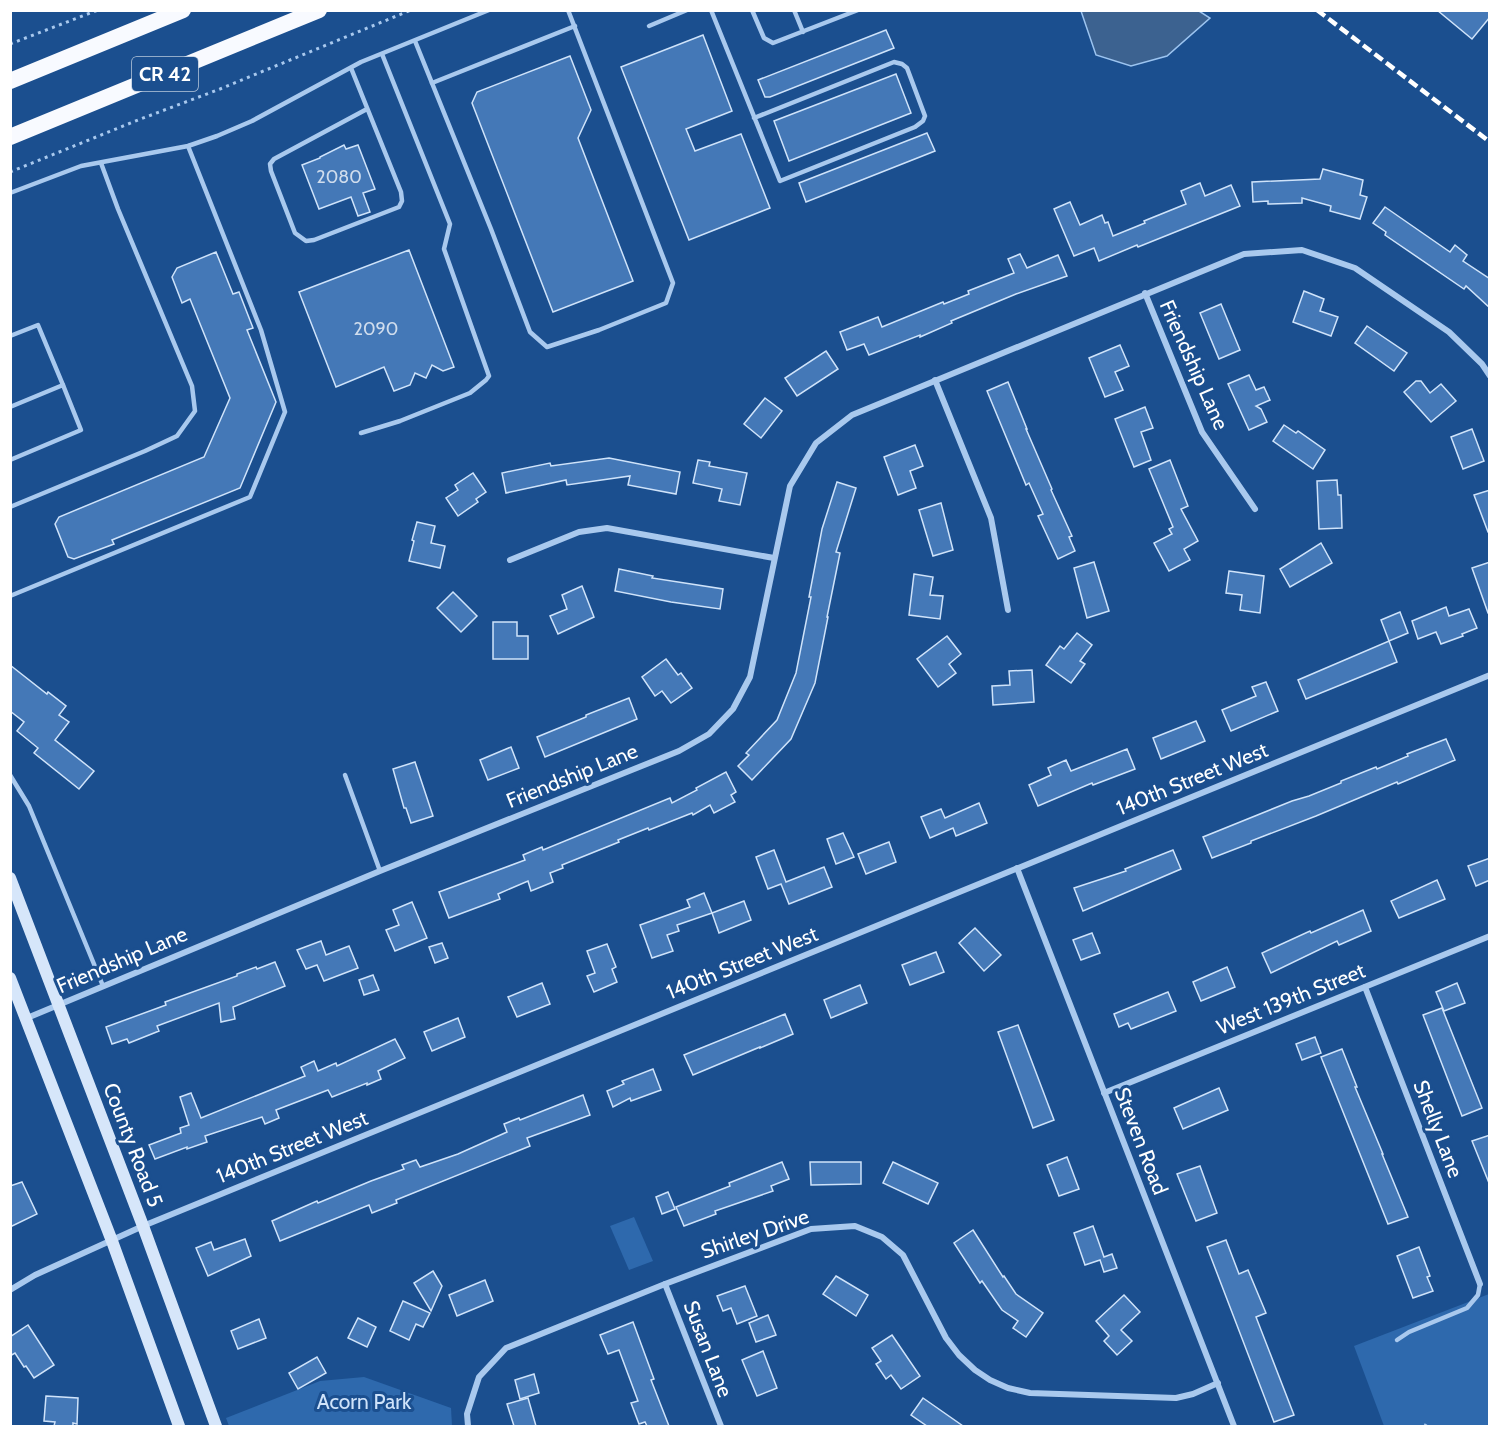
<svg xmlns="http://www.w3.org/2000/svg" width="1500" height="1437" font-family="Cabin,sans-serif">
  <rect width="100%" height="100%" fill="#1b4f8f"/>
  <g fill="#2e69ad">
    <polygon points="634,1217 653,1261 629,1270 610,1226"/>
    <polygon points="1489,1294 1489,1426 1384,1426 1354,1346"/>
    <polygon points="364,1377 451,1408 452,1426 229,1426 226,1418 320,1381"/>
  </g>
  <polygon fill="#3c6290" stroke="#9cc4f0" stroke-width="1.5" points="1081,11 1199,11 1210,18 1167,56 1131,66 1096,55"/>
  <g fill="#4478b7" stroke="#cfe3fa" stroke-width="1.5">
    <polygon points="1437,10 1490,10 1490,17 1472,39"/>
    <polygon points="886,30 894,48 770,97 765,97 758,80"/>
    <polygon points="703,35 732,111 686,129 695,151 741,134 770,208 689,240 621,67"/>
    <polygon points="570,56 591,110 578,138 633,281 553,312 472,103 477,92"/>
    <polygon points="896,74 911,113 789,161 774,121"/>
    <polygon points="927,133 935,151 806,202 799,183"/>
    <polygon points="344,145 346,149 358,145 375,189 363,193 370,212 358,216 351,197 319,209 302,165 320,158 320,157"/>
    <polygon points="1323,169 1363,180 1360,195 1367,197 1360,219 1330,211 1331,206 1302,198 1302,203 1268,204 1268,201 1253,202 1252,182 1320,179"/>
    <polygon points="1200,183 1205,196 1231,185 1240,206 1138,247 1137,245 1099,261 1094,248 1074,256 1054,209 1070,202 1080,225 1102,215 1105,223 1108,222 1113,236 1145,223 1144,221 1186,204 1181,191"/>
    <polygon points="1385,207 1450,252 1455,245 1467,255 1463,261 1490,279 1490,308 1466,286 1464,289 1385,235 1386,232 1373,223"/>
    <polygon points="409,250 454,367 443,371 432,365 426,378 415,373 410,385 394,391 384,367 336,387 299,292"/>
    <polygon points="216,252 233,294 239,292 253,328 247,330 276,402 240,488 112,540 114,544 74,559 68,557 55,524 59,517 204,457 230,398 190,299 182,303 172,277 177,268"/>
    <polygon points="1020,254 1027,268 1058,255 1067,276 1016,294 951,321 952,323 920,337 920,335 869,355 864,344 847,350 840,332 878,317 882,327 943,302 944,304 969,294 968,291 1014,273 1008,259"/>
    <polygon points="1304,291 1324,299 1320,311 1338,317 1331,336 1293,322"/>
    <polygon points="1221,304 1240,350 1219,359 1200,313"/>
    <polygon points="1367,326 1407,353 1394,371 1355,343"/>
    <polygon points="1120,345 1129,366 1115,372 1123,390 1105,397 1089,358"/>
    <polygon points="826,351 838,369 797,396 785,378"/>
    <polygon points="1249,375 1256,390 1264,387 1270,400 1256,406 1261,409 1267,422 1249,430 1228,384"/>
    <polygon points="1416,381 1421,381 1430,393 1441,384 1456,401 1431,422 1404,392"/>
    <polygon points="1008,382 1027,429 1026,429 1052,489 1051,490 1072,536 1069,537 1075,551 1058,559 1038,516 1043,514 1029,483 1026,485 987,391"/>
    <polygon points="765,398 782,411 761,438 744,424"/>
    <polygon points="1145,407 1153,428 1141,432 1151,460 1134,467 1115,419"/>
    <polygon points="1284,425 1296,433 1298,431 1325,450 1313,469 1273,441"/>
    <polygon points="1472,429 1484,461 1463,469 1451,437"/>
    <polygon points="915,445 923,466 910,471 916,488 898,495 884,457"/>
    <polygon points="609,458 680,472 676,494 628,485 630,476 567,485 566,480 506,493 502,473 550,463 551,466"/>
    <polygon points="698,460 710,462 709,466 747,473 740,505 719,501 722,489 693,483"/>
    <polygon points="1170,460 1188,506 1181,509 1198,541 1184,549 1190,560 1169,571 1154,543 1172,534 1169,529 1173,527 1149,469"/>
    <polygon points="473,473 486,492 476,499 478,502 458,516 446,498 458,490 455,485"/>
    <polygon points="1337,480 1338,495 1341,495 1342,528 1319,529 1317,481"/>
    <polygon points="837,482 856,488 836,552 840,553 827,617 828,617 815,683 791,739 752,780 738,766 749,755 746,753 777,720 796,673 811,597 809,597 822,529"/>
    <polygon points="1490,490 1490,532 1488,532 1474,495"/>
    <polygon points="941,503 953,550 933,556 919,510"/>
    <polygon points="417,522 435,526 431,543 445,546 440,568 409,561 414,541 412,540"/>
    <polygon points="1321,543 1332,563 1290,587 1280,569"/>
    <polygon points="1094,562 1109,611 1087,618 1074,568"/>
    <polygon points="1490,562 1490,613 1488,613 1472,568"/>
    <polygon points="619,569 653,576 652,578 723,589 720,609 671,602 615,591"/>
    <polygon points="1229,571 1264,576 1260,613 1240,610 1242,595 1226,593"/>
    <polygon points="914,574 933,577 930,595 943,596 940,619 909,615"/>
    <polygon points="582,586 594,617 558,634 550,616 567,609 562,595"/>
    <polygon points="453,592 477,616 461,632 437,608"/>
    <polygon points="1446,607 1449,616 1469,609 1477,628 1462,634 1463,636 1441,644 1436,632 1418,639 1412,621"/>
    <polygon points="1400,612 1408,633 1389,641 1381,620"/>
    <polygon points="493,622 517,622 517,636 528,636 528,659 493,659"/>
    <polygon points="1077,633 1092,645 1080,661 1085,664 1071,683 1046,665 1060,646 1064,649"/>
    <polygon points="947,636 961,654 949,664 956,673 938,687 917,659"/>
    <polygon points="1389,641 1397,662 1306,699 1298,680"/>
    <polygon points="666,659 678,675 681,673 692,688 671,703 662,691 655,696 642,677"/>
    <polygon points="10,665 47,694 48,692 66,706 59,715 69,722 55,740 94,771 79,789 34,753 38,748 17,731 24,722 10,711"/>
    <polygon points="1032,670 1034,702 993,705 992,686 1010,685 1009,671"/>
    <polygon points="1266,682 1278,711 1231,731 1222,710 1256,696 1252,687"/>
    <polygon points="629,698 637,719 545,757 537,737 586,717 586,715"/>
    <polygon points="1196,721 1205,741 1161,759 1153,738"/>
    <polygon points="1446,739 1455,760 1398,784 1397,782 1316,816 1251,841 1251,843 1212,858 1203,837 1292,801 1309,796 1341,783 1341,781 1376,767 1377,769 1408,756 1407,754"/>
    <polygon points="511,747 519,768 488,780 480,760"/>
    <polygon points="1127,749 1135,769 1093,785 1092,783 1038,806 1029,785 1051,775 1048,768 1066,760 1071,771"/>
    <polygon points="415,762 433,816 411,823 406,808 404,808 393,769"/>
    <polygon points="726,772 736,792 731,795 735,802 714,813 710,805 693,815 692,813 649,830 648,828 618,840 619,842 562,865 563,868 550,873 553,882 531,891 528,881 498,894 500,899 449,918 439,892 525,860 523,855 542,847 543,850 670,798 672,803 697,790 696,788"/>
    <polygon points="979,803 987,823 956,836 953,828 930,838 921,817 941,809 945,818"/>
    <polygon points="843,833 854,857 836,864 827,839"/>
    <polygon points="889,842 896,862 866,874 858,854"/>
    <polygon points="774,850 786,882 824,867 832,887 789,904 781,884 768,889 756,857"/>
    <polygon points="1173,850 1181,869 1083,911 1074,888 1126,871 1125,869"/>
    <polygon points="1490,858 1490,880 1476,886 1468,866"/>
    <polygon points="1437,880 1445,899 1399,918 1391,901"/>
    <polygon points="704,893 712,913 677,925 679,931 667,935 673,951 652,958 640,925 690,907 687,900"/>
    <polygon points="744,901 751,920 719,933 712,913"/>
    <polygon points="412,902 427,938 395,951 386,930 399,925 393,910"/>
    <polygon points="1363,910 1371,931 1339,945 1337,941 1271,973 1262,953 1310,931 1311,933"/>
    <polygon points="975,928 1001,955 984,971 959,943"/>
    <polygon points="1092,933 1100,953 1081,960 1073,940"/>
    <polygon points="321,941 326,955 349,946 358,968 324,981 317,965 306,969 297,950"/>
    <polygon points="442,943 448,958 435,963 429,947"/>
    <polygon points="607,944 616,967 612,969 617,982 594,992 587,976 595,973 587,951"/>
    <polygon points="936,952 944,972 910,985 902,965"/>
    <polygon points="275,962 285,986 233,1007 235,1019 221,1022 219,1003 157,1026 159,1031 129,1043 127,1039 112,1044 106,1027 166,1005 165,1002 237,976 237,974 256,967 257,969"/>
    <polygon points="1227,967 1235,987 1201,1001 1193,982"/>
    <polygon points="373,975 379,990 364,995 359,980"/>
    <polygon points="542,983 550,1004 517,1017 508,997"/>
    <polygon points="1457,983 1465,1003 1444,1011 1436,992"/>
    <polygon points="860,985 867,1003 831,1018 824,1000"/>
    <polygon points="1168,992 1176,1011 1131,1029 1128,1023 1119,1027 1114,1014"/>
    <polygon points="1442,1008 1482,1108 1462,1116 1423,1015"/>
    <polygon points="785,1014 793,1034 760,1048 760,1047 693,1075 684,1055"/>
    <polygon points="458,1018 465,1037 432,1051 424,1032"/>
    <polygon points="1018,1025 1054,1120 1033,1128 998,1032"/>
    <polygon points="1315,1037 1321,1053 1302,1060 1296,1044"/>
    <polygon points="395,1039 405,1058 378,1071 381,1079 367,1085 367,1083 332,1097 328,1090 276,1110 279,1118 265,1124 262,1117 205,1136 207,1142 187,1149 187,1147 155,1159 149,1145 181,1133 180,1128 189,1125 180,1097 191,1093 201,1118 305,1076 301,1067 314,1061 318,1071 336,1063 337,1066"/>
    <polygon points="1342,1049 1357,1087 1355,1087 1383,1154 1382,1154 1408,1217 1388,1224 1321,1057"/>
    <polygon points="653,1069 661,1090 631,1101 630,1098 613,1107 607,1091 624,1084 622,1081"/>
    <polygon points="1219,1088 1228,1110 1183,1129 1174,1108"/>
    <polygon points="583,1095 590,1115 527,1138 530,1146 396,1200 397,1203 372,1213 369,1205 280,1241 272,1221 317,1201 318,1203 371,1181 404,1169 402,1165 416,1160 420,1167 458,1154 507,1132 504,1124 519,1118 520,1120"/>
    <polygon points="1490,1135 1490,1183 1489,1183 1472,1141"/>
    <polygon points="1067,1157 1079,1189 1059,1196 1047,1165"/>
    <polygon points="782,1162 789,1179 771,1186 773,1191 715,1211 716,1214 684,1226 676,1207 730,1186 729,1183"/>
    <polygon points="810,1162 861,1162 861,1184 811,1185"/>
    <polygon points="893,1162 938,1183 928,1204 883,1183"/>
    <polygon points="1200,1166 1217,1213 1196,1221 1177,1174"/>
    <polygon points="22,1182 37,1214 10,1227 10,1186"/>
    <polygon points="668,1192 675,1209 662,1214 656,1197"/>
    <polygon points="1093,1226 1104,1257 1112,1254 1117,1268 1104,1272 1100,1260 1085,1265 1074,1233"/>
    <polygon points="973,1230 1003,1277 1004,1276 1016,1294 1043,1313 1026,1337 1013,1328 1018,1321 1002,1310 982,1281 980,1283 954,1243"/>
    <polygon points="245,1239 251,1256 208,1276 196,1248 211,1242 214,1250"/>
    <polygon points="1226,1240 1239,1274 1248,1270 1266,1313 1256,1317 1294,1415 1274,1422 1207,1247"/>
    <polygon points="1419,1247 1430,1276 1427,1277 1433,1291 1413,1298 1397,1256"/>
    <polygon points="433,1271 442,1286 431,1311 414,1283"/>
    <polygon points="836,1276 868,1295 856,1316 823,1294"/>
    <polygon points="485,1280 493,1301 457,1316 449,1295"/>
    <polygon points="745,1286 757,1316 737,1324 731,1308 723,1311 717,1296"/>
    <polygon points="1124,1295 1140,1312 1121,1330 1132,1341 1117,1355 1104,1341 1109,1336 1096,1321"/>
    <polygon points="403,1301 430,1313 423,1327 416,1324 409,1340 390,1331"/>
    <polygon points="768,1315 776,1335 756,1342 749,1323"/>
    <polygon points="358,1318 376,1327 367,1347 348,1338"/>
    <polygon points="259,1319 266,1338 238,1349 231,1331"/>
    <polygon points="633,1322 654,1379 651,1380 669,1426 647,1426 645,1422 639,1424 631,1403 638,1401 619,1350 608,1354 600,1335"/>
    <polygon points="28,1325 54,1365 34,1378 26,1366 24,1367 15,1353 10,1356 10,1337"/>
    <polygon points="892,1335 920,1376 901,1389 891,1375 886,1379 876,1364 881,1361 872,1348"/>
    <polygon points="763,1351 777,1388 757,1396 742,1360"/>
    <polygon points="317,1357 326,1373 298,1389 289,1373"/>
    <polygon points="534,1374 539,1393 520,1399 515,1380"/>
    <polygon points="46,1396 78,1398 77,1424 73,1423 73,1426 54,1426 55,1422 44,1421"/>
    <polygon points="528,1398 536,1426 514,1426 507,1404"/>
    <polygon points="923,1398 963,1426 927,1426 911,1415"/>
  </g>
  <g fill="none" stroke-linecap="round" stroke-linejoin="round">
    <g stroke="#a9c9ee" stroke-width="3" stroke-dasharray="3 4.5" stroke-linecap="butt">
      <polyline points="10,44 98,10"/>
      <polyline points="10,172 138,120 220,89 411,10"/>
      <polyline points="1425,1426 1426,1424"/>
    </g>
    <g stroke="#a9c9ee" stroke-width="4.5">
      <polyline points="711,10 780,181 915,127 923,121 925,116 907,68 902,64 894,62 754,118"/>
      <polyline points="752,10 764,38 773,43 858,10"/>
      <polyline points="794,10 803,32"/>
      <polyline points="649,26 687,10"/>
      <polyline points="415,41 491,229 530,332 547,347 599,330 666,303 673,283 568,10"/>
      <polyline points="351,68 401,192 402,201 399,207 314,240 306,241 295,233 271,171 270,164 274,159 367,109"/>
      <polyline points="432,83 575,26"/>
      <polyline points="10,193 81,166 188,146 217,136 252,121 361,62 489,10"/>
      <polyline points="10,336 38,325 63,385"/>
      <polyline points="10,407 63,385 81,430 10,460"/>
      <polyline points="361,433 400,421 470,393 486,380 489,376 444,249 450,224 382,54"/>
      <polyline points="10,507 145,451 177,436 195,411 192,386 118,209 101,163"/>
      <polyline points="10,596 250,497 285,412 261,330 188,146"/>
      <polyline points="10,775 29,806 103,986"/>
      <polyline points="345,775 380,871"/>
      <polyline points="1397,1340 1409,1332 1467,1308 1478,1295 1480,1284"/>
    </g>
    <g stroke="#a9c9ee" stroke-width="6">
      <polyline points="1145,293 1202,432 1255,509"/>
      <polyline points="935,380 991,518 1008,610"/>
      <polyline points="510,560 579,532 607,528 774,558"/>
      <polyline points="1017,868 1234,1426"/>
      <polyline points="1365,987 1480,1284"/>
      <polyline points="27,1018 380,871 679,751 709,734 733,709 750,677 790,486 816,443 852,415 1244,254 1302,250 1355,268 1449,332 1482,364 1490,376"/>
      <polyline points="1104,1093 1490,936"/>
      <polyline points="665,1284 721,1426"/>
      <polyline points="10,1290 35,1275 143,1226 1490,675"/>
      <polyline points="468,1426 467,1414 479,1377 506,1348 665,1284 811,1229 855,1226 882,1237 903,1255 946,1338 959,1355 975,1370 990,1380 1008,1388 1030,1393 1176,1398 1193,1394 1218,1383"/>
    </g>
    <g stroke="#d6e6fa" stroke-width="12">
      <polyline points="10,878 143,1226 216,1426"/>
      <polyline points="10,978 112,1241 179,1426"/>
    </g>
    <g stroke="#f8faff" stroke-width="16">
      <polyline points="10,81 183,10"/>
      <polyline points="10,137 319,10"/>
    </g>
    <polyline stroke="#fff" stroke-width="4.5" stroke-dasharray="10 4.5" stroke-linecap="butt" points="1317,10 1490,142"/>
  </g>
  <g text-anchor="middle" stroke-width="6" stroke-linejoin="round" paint-order="stroke">
    <g font-size="18" fill="#d0dded">
      <text x="339" y="183">2080</text>
      <text x="376" y="335">2090</text>
    </g>
    <rect fill="#1b4f8f" stroke="#bbcadd" stroke-width="1.5" x="132" y="57" width="66" height="34" rx="4.5"/>
    <g font-size="20" font-weight="bold" fill="#fff">
      <text x="165" y="81">CR 42</text>
    </g>
    <g font-size="21" fill="#fff" stroke="#1b4f8f">
      <text transform="translate(1194 365) rotate(66)" y="7">Friendship Lane</text>
      <text transform="translate(572 776) rotate(-22)" y="7">Friendship Lane</text>
      <text transform="translate(1192 779) rotate(-22)" y="7">140th Street West</text>
      <text transform="translate(122 960) rotate(-23)" y="7">Friendship Lane</text>
      <text transform="translate(742 963) rotate(-22)" y="7">140th Street West</text>
      <text transform="translate(1291 999) rotate(-22)" y="7">West 139th Street</text>
      <text transform="translate(1438 1129) rotate(69)" y="7">Shelly Lane</text>
      <text transform="translate(1141 1141) rotate(69)" y="7">Steven Road</text>
      <text transform="translate(133 1145) rotate(69)" y="7">County Road 5</text>
      <text transform="translate(292 1147) rotate(-22)" y="7">140th Street West</text>
      <text transform="translate(755 1234) rotate(-19)" y="7">Shirley Drive</text>
      <text transform="translate(708 1349) rotate(69)" y="7">Susan Lane</text>
    </g>
    <g font-size="21" fill="#cfe3fa" stroke="#1b4f8f">
      <text x="364" y="1409">Acorn Park</text>
    </g>
  </g>
  <rect width="1500" height="1437" fill="none" stroke="#ffffff" stroke-width="24"/>
</svg>
